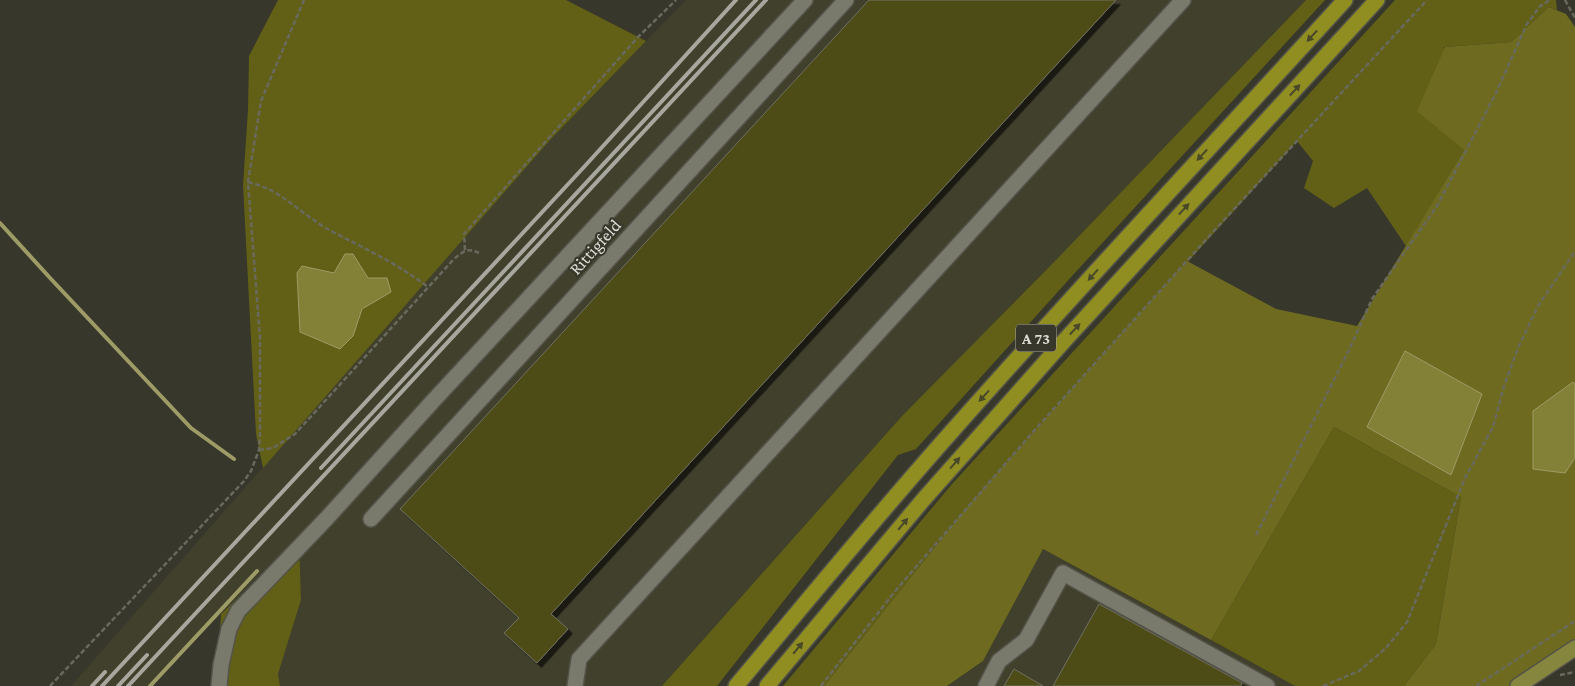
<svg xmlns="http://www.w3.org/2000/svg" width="1575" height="686" font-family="'Crimson Pro',serif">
  <defs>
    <filter id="shadow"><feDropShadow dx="4.5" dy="4.5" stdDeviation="0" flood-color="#0009"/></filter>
  </defs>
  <rect width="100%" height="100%" fill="#37372b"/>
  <g fill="#40402d">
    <polygon points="686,0 1306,0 1055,261 902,416 662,686 280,686 278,674 301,600 299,542 221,614 150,686 71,686 550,140"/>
    <polygon points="1043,549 1295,686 948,686 983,661"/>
  </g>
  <g fill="#626016">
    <polygon points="278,0 566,0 646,41 550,140 263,468 256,434 243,185 248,110 249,56"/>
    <polygon points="1306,0 1325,0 1073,275 916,449 898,455 717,686 662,686 902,416 1055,261"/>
    <polygon points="1395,0 1556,0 1557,10 1549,7 1511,42 1444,47 1464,150 1406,246 1367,188 1334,208 1304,188 1313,161 1297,141 970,503 824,686 783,686 952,484"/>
    <polygon points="1334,427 1461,497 1436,644 1404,686 1295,686 1211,640"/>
    <polygon points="299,541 301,600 278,674 280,686 217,686 221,614"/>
  </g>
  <polygon fill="#6e6b20" points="1549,7 1566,14 1575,27 1575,648 1523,686 1404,686 1436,644 1461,497 1334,427 1211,640 1043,549 983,661 947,686 824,686 970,503 1187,261 1276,309 1357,326 1464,150 1417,111 1445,47 1511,42"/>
  <g fill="#838037" stroke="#9e9c66">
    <polygon points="345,254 353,254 368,278 387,278 391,292 362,309 353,336 340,349 300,332 297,273 302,266 334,273"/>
    <polygon points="1405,351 1482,394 1451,475 1367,427"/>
    <polygon points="1573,382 1575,384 1575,458 1565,473 1533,469 1533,411"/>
  </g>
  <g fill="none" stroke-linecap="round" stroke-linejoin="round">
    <g stroke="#9e9c66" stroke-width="4">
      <polyline points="0,223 51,279 191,428 234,459"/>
      <polyline points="150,686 257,571"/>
    </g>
  </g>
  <g fill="#4e4c13" stroke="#707063" filter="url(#shadow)">
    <polygon points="869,0 1116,0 551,614 568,629 537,663 504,633 519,618 400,509"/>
    <polygon points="1099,604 1242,683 1241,686 1053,686"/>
    <polygon points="1014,669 1043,686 1004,686"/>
  </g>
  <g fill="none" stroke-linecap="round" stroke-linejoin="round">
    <g stroke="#535349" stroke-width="18">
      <g id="minor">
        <polyline points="371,519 846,0"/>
        <polyline points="219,686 221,665 229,629 238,611 327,518 433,401 805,0"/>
        <polyline points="575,686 579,659 1183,0"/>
        <polyline points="986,686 999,661 1026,640 1063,573 1267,686"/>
      </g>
    </g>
    <g stroke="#535349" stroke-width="18">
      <polyline id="major" points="1518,686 1575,648"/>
    </g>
    <g stroke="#535349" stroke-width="18">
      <g id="highway">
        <path d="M736,686C808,600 879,513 954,429C1082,284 1215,143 1345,0"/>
        <polyline points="767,686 923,500 1064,341 1377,0"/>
      </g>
    </g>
    <g stroke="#69695e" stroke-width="2.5" stroke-dasharray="5 2.5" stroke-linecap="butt">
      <polyline points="1565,0 1575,18"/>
      <path d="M248,182C257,185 266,187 274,192C293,203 311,220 331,231C364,248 398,264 428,287"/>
      <polyline points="465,250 464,234 637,38 676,0"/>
      <path d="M259,450L273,448L295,434L453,260C462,252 467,247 479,253"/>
      <polyline points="1256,535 1349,350 1372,299 1437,206 1494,97 1527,24 1540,6 1550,0"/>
      <polyline points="1560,675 1575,672"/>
      <polyline points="50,686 244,481 251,471 259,450 260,431 260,338 248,182 261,101 304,0"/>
      <polyline points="821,686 896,590 1032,433 1212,233 1427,0"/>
      <polyline points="1323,686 1359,671 1386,648 1407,622 1465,478 1493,427 1504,386 1518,348 1538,306 1575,251"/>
      <polyline points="1476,686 1575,621"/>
    </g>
    <use href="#minor" stroke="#79796c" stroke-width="15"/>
    <use href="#major" stroke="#87863f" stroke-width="15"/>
    <use href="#highway" stroke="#918e21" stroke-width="15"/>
    <g stroke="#a7a79e" stroke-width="4">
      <polyline points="321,468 756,0"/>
      <polyline points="92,686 105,672"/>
      <polyline points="102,686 584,167 736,0"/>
      <polyline points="118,686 147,655"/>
      <polyline points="128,686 766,0"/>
    </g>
  </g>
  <defs><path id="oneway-solid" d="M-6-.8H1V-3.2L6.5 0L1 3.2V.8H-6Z" transform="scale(1.25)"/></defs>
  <g fill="#494829">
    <use href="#oneway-solid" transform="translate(1312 36) rotate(133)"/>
    <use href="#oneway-solid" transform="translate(1295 90) rotate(-47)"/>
    <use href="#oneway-solid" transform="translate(1202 155) rotate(133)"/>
    <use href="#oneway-solid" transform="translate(1184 209) rotate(-47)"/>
    <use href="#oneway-solid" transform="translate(1093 275) rotate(132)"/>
    <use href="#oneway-solid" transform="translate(1075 329) rotate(-47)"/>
    <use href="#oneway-solid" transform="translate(984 396) rotate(132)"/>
    <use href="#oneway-solid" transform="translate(955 463) rotate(-49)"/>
    <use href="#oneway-solid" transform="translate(903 524) rotate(-50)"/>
    <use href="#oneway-solid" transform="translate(798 648) rotate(-50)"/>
  </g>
  <g text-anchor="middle" stroke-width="4" stroke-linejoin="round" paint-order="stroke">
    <rect fill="#37372b" stroke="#aaaaa1" stroke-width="1" x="1016" y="324.5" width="40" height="27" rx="4"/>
    <g font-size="16" font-weight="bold" fill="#dcdcd4">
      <text x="1036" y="344">A 73</text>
    </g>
    <g font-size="18" fill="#dcdcd4" stroke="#37372b">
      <text transform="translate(595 247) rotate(-48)" y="6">Rittigfeld</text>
    </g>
  </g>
</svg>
